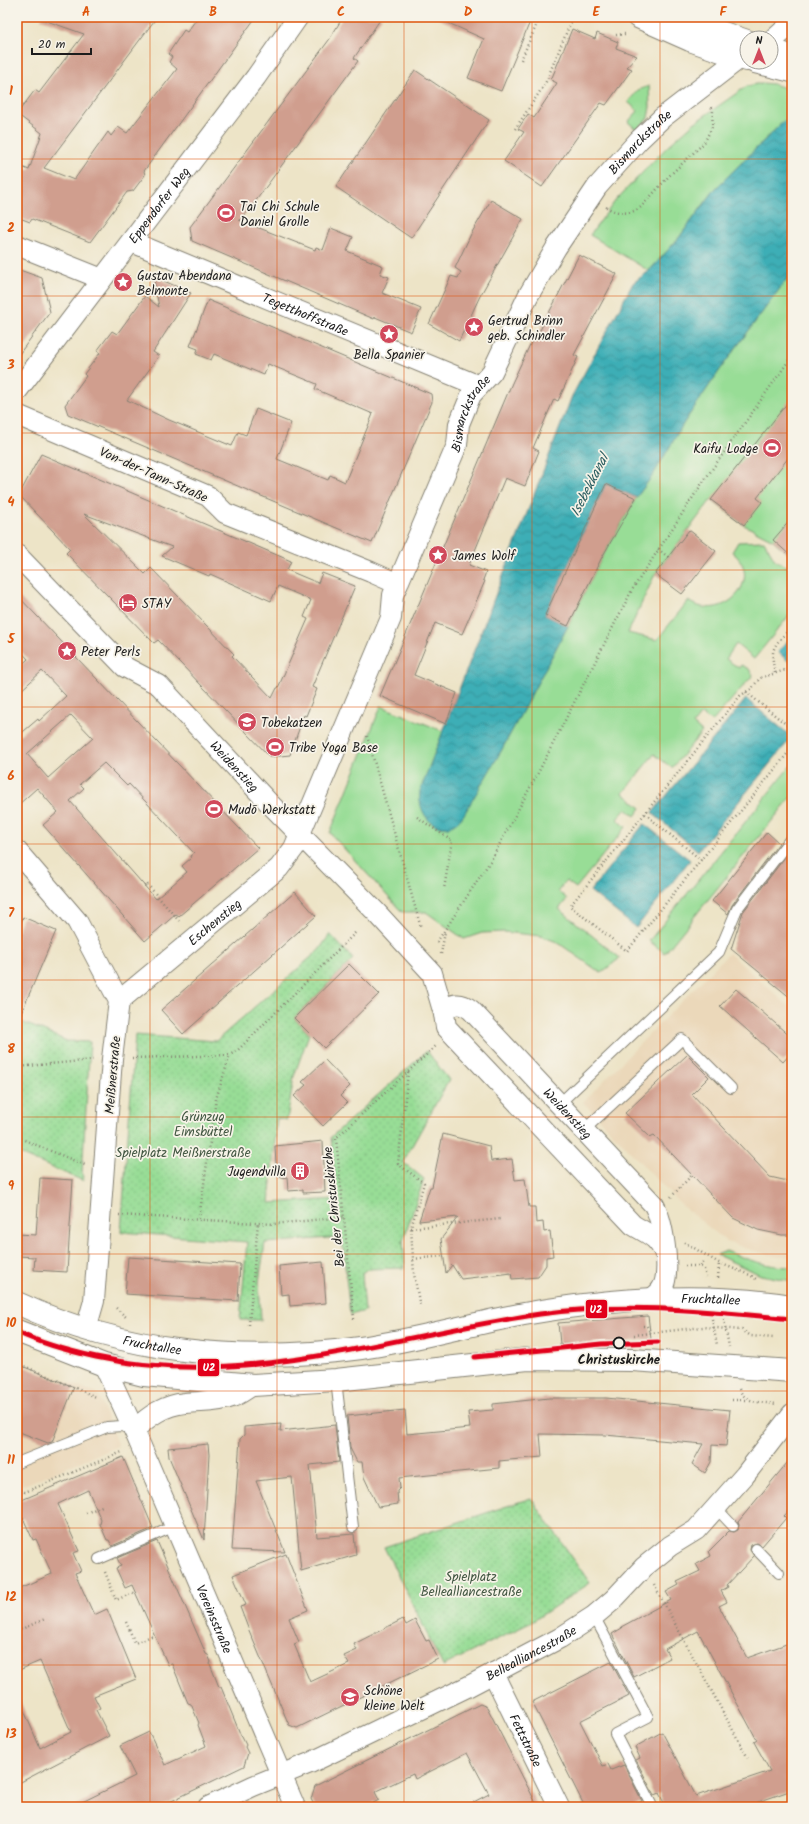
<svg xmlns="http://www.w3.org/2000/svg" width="809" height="1824" font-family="Kalam,sans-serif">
  <defs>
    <pattern id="park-dots" width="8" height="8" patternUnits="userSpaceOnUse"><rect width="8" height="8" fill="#98dd96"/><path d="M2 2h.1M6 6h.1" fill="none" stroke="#82bd81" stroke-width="1.8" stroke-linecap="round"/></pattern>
    <pattern id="water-waves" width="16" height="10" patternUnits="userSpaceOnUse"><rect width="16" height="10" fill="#3daeb6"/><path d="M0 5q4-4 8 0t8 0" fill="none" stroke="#328d93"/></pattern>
  </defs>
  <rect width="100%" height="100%" fill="#f7f3e8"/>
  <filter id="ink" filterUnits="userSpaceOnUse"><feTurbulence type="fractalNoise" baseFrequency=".025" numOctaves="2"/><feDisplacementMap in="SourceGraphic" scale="8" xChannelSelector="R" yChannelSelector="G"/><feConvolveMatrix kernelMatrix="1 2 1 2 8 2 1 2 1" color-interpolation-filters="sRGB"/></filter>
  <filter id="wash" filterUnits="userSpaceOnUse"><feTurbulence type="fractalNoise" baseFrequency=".012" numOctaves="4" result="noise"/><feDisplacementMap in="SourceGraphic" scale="16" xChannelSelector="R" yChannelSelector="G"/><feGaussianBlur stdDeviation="0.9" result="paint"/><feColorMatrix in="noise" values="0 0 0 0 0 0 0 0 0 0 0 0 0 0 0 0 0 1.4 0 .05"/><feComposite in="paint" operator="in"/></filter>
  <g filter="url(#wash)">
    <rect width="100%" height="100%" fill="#ede4c7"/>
    <g fill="#ebd8ba">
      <polygon points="729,953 792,1009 792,1256 778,1257 751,1250 727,1242 680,1204 583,1102"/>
      <polygon points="17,1361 98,1394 118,1446 24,1485 17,1482"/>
    </g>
    <g fill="#98dd96" stroke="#5a7c59">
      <polygon points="762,83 773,84 792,90 792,113 716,188 678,239 649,271 590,235 616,200 668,146 694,123 747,86"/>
      <polygon points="649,86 650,107 648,118 637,130 628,122 638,111 628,102 638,90"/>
      <path d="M792,272V557L773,540L744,525L711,500L655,574L628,633L657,640L688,601C724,625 766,578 732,552L738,542L764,541L775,560L792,569V612L754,659L736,644L726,659L739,668L741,665L749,669L753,675L712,722L701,714L693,724L702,732L672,768L654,754L623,793L641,808L635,816L626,809L617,819L626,827L576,888L566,881L558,891L567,899L559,909L620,958L601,973L557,942L541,936L504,932L482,933L464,939L426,912H402L330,833L381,706L443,731L420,791L500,753L568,626L601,559L636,498L653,475L685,421L724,364Z"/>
      <polygon points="792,764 792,796 665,953 649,941"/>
      <path d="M726,1251C748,1260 768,1267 792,1267V1281L761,1275L717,1255Z"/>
    </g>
    <g fill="url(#park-dots)" stroke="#5a7c59">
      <polygon points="330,934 353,959 294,1018 309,1034 294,1076 287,1120 277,1118 269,1203 337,1199 331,1137 427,1051 449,1080 403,1162 424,1179 403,1241 405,1268 367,1269 362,1273 365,1311 350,1315 342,1237 265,1243 259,1282 261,1320 240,1320 247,1242 121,1232 135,1035 216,1041 319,950"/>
      <polygon points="17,1020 67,1041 90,1042 82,1174 84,1181 17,1153"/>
      <polygon points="531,1498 590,1583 530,1623 443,1666 384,1547"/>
    </g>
    <g fill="url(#water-waves)" stroke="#2c6569">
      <path d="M792,113V272L724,364L685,421L653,475L636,498L606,484L545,615L568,626L500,753L463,816C443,843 416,817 420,791L572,396L633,283L649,271L678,239L716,188Z"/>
      <polygon points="792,636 792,658 788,661 778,652"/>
      <polygon points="746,699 792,737 698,851 652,813"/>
      <polygon points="644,824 690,860 636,928 590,891"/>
    </g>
    <g id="blocks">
      <g fill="#d09e8e" fill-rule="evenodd">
        <polygon points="42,17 157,17 44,168 74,180 108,132 111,136 118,127 127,133 177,69 169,62 172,57 168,54 184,30 187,32 198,17 256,17 144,171 145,175 133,191 127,192 90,242 32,219 30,222 17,217 17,165 29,170 42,133 17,114 35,90 39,93 84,34 41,19"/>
        <polygon points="343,17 382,17 354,58 358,61 252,206 239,220 315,250 316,247 323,250 331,228 353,237 347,251 383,266 380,274 389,277 382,293 421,309 411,332 375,317 374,319 192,241 190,227 329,40"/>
        <polygon points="435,17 532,17 501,91 468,78 484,39"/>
        <polygon points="572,29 595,39 597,33 618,42 616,48 637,56 627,67 632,69 606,105 601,103 542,187 504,161 524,132 518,129 528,114 534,118 557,83 551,80"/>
        <polygon points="415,70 489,120 411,238 336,187"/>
        <polygon points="491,200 523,219 480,296 459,341 429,324 451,276 458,278 461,272 455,268 471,234"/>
        <polygon points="579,255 617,274 574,355 578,357 558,401 554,399 533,448 539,451 525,486 505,478 469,565 486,572 483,580 485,581 462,634 435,623 414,675 457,693 446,724 380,696 512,383 535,334 538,334"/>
        <polygon points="17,269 42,278 50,312 17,357"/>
        <polygon points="153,276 191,293 153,352 159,356 127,400 169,420 232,446 238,432 246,435 256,409 291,423 277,459 328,480 330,475 345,482 373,414 315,389 317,384 268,364 264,375 214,354 211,360 196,354 198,349 190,346 208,300 431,394 432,402 372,543 68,414 65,405 86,376 84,374 100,353 97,351 112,331 117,334 145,296 159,307"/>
        <polygon points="792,397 792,453 757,498 762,502 744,525 711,500"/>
        <path d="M41,454L291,561L287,570L318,583L322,573L355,586L312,687L317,689L306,716L304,715L290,755L270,757L158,640L154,643L66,553L70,549L19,495ZM84,514L172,547L162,556L209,576L210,574L271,601L278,586L311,600L304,617L308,619L278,688H277L272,698L232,656L234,654L151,568L145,574Z"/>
        <polygon points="606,484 636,498 601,559 568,626 545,615"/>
        <polygon points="792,518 792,557 773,540"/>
        <polygon points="689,530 716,551 682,594 655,574"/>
        <path d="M17,595L258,848L179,916L176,914L145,941L43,825L58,812L37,788L17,806V737L38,719L39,721L66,696L42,671L17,694V669L28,659L17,647ZM71,715L93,738L48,778L27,754ZM104,763L127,786L129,784L194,853L190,856L191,858L182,866L187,872L156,899L70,801L84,788L80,784Z"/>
        <polygon points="767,832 779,843 732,905 728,914 712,901"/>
        <polygon points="789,852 792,854 792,999 731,949 743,912"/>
        <polygon points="295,892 316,916 183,1034 161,1010"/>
        <polygon points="23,917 56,931 17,1023 17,932"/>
        <polygon points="349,964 379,994 324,1048 294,1018"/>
        <polygon points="736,989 792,1038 792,1052 783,1062 720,1006"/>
        <polygon points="687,1055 709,1077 692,1094 770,1177 792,1182 792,1235 782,1235 758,1230 733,1218 654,1135 650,1137 625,1113"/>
        <polygon points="325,1060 350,1086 340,1096 347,1103 323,1126 294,1096 306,1085 302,1082"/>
        <polygon points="443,1134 489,1146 491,1161 512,1159 515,1180 525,1179 529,1207 535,1207 536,1223 543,1222 544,1232 550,1231 553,1256 546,1257 546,1265 538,1277 512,1279 511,1273 461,1279 452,1265 446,1273 441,1239 458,1217 419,1221 430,1187 432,1187"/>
        <polygon points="323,1141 325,1192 303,1193 303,1190 288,1191 287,1177 281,1178 280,1164 276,1165 275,1146"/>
        <polygon points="40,1178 73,1180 67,1272 34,1270 35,1257 17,1256 17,1234 36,1235"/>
        <polygon points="128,1257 240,1264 238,1301 125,1294"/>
        <polygon points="323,1262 326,1303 290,1306 289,1294 281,1295 279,1266"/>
        <polygon points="648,1316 651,1339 614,1343 560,1344 558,1323"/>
        <polygon points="17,1364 74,1387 52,1442 48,1443 17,1431"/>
        <polygon points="549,1398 606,1398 730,1410 726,1446 712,1445 711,1462 705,1473 692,1464 703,1444 605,1435 540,1434 542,1457 499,1461 499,1468 399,1478 400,1488 397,1491 398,1504 378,1507 364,1477 362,1462 357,1462 350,1448 347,1416 405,1410 407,1434 470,1428 468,1412 493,1410 493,1404"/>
        <polygon points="281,1424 280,1431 335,1425 339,1462 310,1465 317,1537 354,1534 356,1555 301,1571 292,1477 256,1481 285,1552 232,1550 240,1439 244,1435 244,1427"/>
        <polygon points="208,1444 209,1455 204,1540 169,1457 168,1448"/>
        <polygon points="123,1457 153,1528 112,1546 109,1540 107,1540 100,1524 101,1520 88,1490 58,1504 79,1551 73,1553 81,1571 75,1573 94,1615 107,1609 136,1679 94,1696 100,1708 96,1710 109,1736 17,1784 17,1694 40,1748 71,1732 40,1661 17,1671 17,1589 52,1574 36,1539 33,1540 23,1518 17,1521 17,1502"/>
        <polygon points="792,1457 792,1507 784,1516 786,1518 762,1546 757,1543 751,1545 750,1550 754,1556 727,1585 728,1587 721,1591 727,1602 719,1606 747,1658 792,1642 792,1790 744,1807 666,1807 659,1793 654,1795 636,1760 640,1758 635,1747 662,1732 696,1796 770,1771 754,1742 757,1740 698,1631 665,1649 670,1658 634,1677 612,1634 622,1628 621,1627 671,1600 666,1592 679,1585 677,1582 700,1571 696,1564 711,1556 709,1551 729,1531 734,1532 738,1530 739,1525 738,1522"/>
        <polygon points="157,1541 206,1654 208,1655 211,1662 210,1664 219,1687 221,1687 241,1736 242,1737 246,1745 245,1747 248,1753 244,1766 159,1807 72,1807 135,1776 120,1746 149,1732 165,1765 206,1746 198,1725 199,1723 191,1704 188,1703 172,1664 168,1665 132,1585 125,1588 116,1568 121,1566 117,1558"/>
        <polygon points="286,1554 308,1610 289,1618 299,1642 294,1644 310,1682 349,1664 344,1656 357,1650 354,1644 403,1619 406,1625 415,1620 426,1641 429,1640 438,1659 297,1728 289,1725 248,1628 240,1607 246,1605 233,1575"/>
        <polygon points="611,1662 629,1696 580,1721 603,1766 608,1764 611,1770 624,1765 642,1801 630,1807 585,1807 532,1702"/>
        <polygon points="480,1704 487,1707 538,1807 464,1807 489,1794 467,1753 415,1779 413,1774 375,1792 379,1800 366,1807 315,1807 311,1799 315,1786"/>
      </g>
    </g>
  </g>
  <g filter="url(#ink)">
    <use href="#blocks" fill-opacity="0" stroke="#848072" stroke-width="1"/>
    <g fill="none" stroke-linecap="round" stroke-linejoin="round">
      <g stroke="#848072" stroke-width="12">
        <g id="service">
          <polyline points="558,1105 719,952 737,909 792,837"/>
          <polyline points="583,1131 682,1039 731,1088"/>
          <polyline points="336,1380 353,1527"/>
          <polyline points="17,1463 107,1427 122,1426 133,1430"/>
          <polyline points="717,1509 733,1526"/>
          <polyline points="756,1549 779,1573"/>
          <polyline points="99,1559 175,1526"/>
          <polyline points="594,1616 648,1717 615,1734 651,1804"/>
        </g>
      </g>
      <g stroke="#848072" stroke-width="22">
        <g id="minor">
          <polyline points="771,42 792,23"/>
          <path id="s1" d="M132,242L479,386"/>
          <polyline points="17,245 102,279"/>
          <path id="s2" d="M17,391L256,77L298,17"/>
          <polyline points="17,415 208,496 225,513 371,572 398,584"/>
          <path id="s3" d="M17,555L125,667L159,685L270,804L376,912L432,973L444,1014L446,1027L633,1225C649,1235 657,1236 665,1254"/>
          <polyline points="17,851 77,921 119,1001 112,1059 94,1301 86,1329"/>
          <path id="s4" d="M119,1001L279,868L294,848L391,618L393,595L457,445L459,424L471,395L492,372L528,296L556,248L597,187L639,140L662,118L740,58"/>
          <path id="s5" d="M444,1014C450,1002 461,1002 471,1010L654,1205C663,1221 670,1267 664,1284C661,1292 656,1296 649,1300"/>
          <path id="s6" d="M104,1365L134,1430L295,1807"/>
          <path d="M134,1430C149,1416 164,1405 185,1403C201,1401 217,1403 232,1397C239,1395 246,1389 253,1385"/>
          <path id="s7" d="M493,1673L559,1807"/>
          <path id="s8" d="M208,1807L253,1786L310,1763L467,1687L560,1638L594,1616L613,1600L644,1567L670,1546L696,1530L745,1475L792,1414"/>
        </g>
      </g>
      <g stroke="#848072" stroke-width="24">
        <g id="tertiary">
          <polyline points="638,17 690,40 747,60"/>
          <polyline points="676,17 747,41"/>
          <polyline points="771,49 792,57"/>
          <polyline points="755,62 792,71"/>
        </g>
      </g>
      <g stroke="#848072" stroke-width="24">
        <g id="primary">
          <path id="s9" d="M17,1303C124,1353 245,1364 361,1348C416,1340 470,1324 524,1314C612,1298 704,1292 792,1306"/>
          <polyline points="17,1331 104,1365 144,1375 253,1385 336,1380 528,1359 632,1360 792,1371"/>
        </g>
      </g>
      <g stroke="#848072" stroke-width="2.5" stroke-dasharray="1 3" stroke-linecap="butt">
        <polyline points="616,35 625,34"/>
        <polyline points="521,60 540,17"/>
        <polyline points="515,129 545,84 573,17"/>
        <path d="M606,207C617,214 631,215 641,207L669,176L704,143L712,127L713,111L711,106"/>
        <polyline points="658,549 668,557"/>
        <polyline points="792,668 760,678 752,688 740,696 570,906 627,951 792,748"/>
        <path d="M775,673C769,646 775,646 792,626"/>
        <polyline points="746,692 792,729"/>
        <polyline points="367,736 421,928"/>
        <polyline points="645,814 701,860"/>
        <polyline points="417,817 452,841 444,889"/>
        <polyline points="144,886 147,884 179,921"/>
        <polyline points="437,942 491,860 539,771 632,590 701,485 792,356"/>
        <polyline points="441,954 445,932"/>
        <polyline points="132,1058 230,1055 238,1050 357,931"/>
        <polyline points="17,1067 93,1060"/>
        <polyline points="408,1072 398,1164 424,1183 411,1228 414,1274 420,1307"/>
        <polyline points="17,1137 85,1165"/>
        <polyline points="671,1197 692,1175"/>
        <polyline points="119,1215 274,1224 344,1217"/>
        <polyline points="199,1219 216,1099 230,1055"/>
        <polyline points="411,1228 500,1219"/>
        <polyline points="684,1242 719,1263 750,1275 756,1279"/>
        <polyline points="413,1259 443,1256"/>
        <polyline points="685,1266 700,1266 704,1269 706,1277"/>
        <polyline points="700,1266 703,1262"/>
        <polyline points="718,1278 719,1263"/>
        <polyline points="116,1308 126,1317"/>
        <polyline points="354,1319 336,1138 437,1045"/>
        <polyline points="712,1319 717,1345"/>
        <polyline points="724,1319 729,1347"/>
        <polyline points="249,1325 258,1222"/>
        <polyline points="643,1326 647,1326 651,1334"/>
        <polyline points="634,1335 703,1327 742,1330 751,1336 773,1338"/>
        <polyline points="17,1363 96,1397"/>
        <path d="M739,1389C746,1404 761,1402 776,1404"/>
        <polyline points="732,1400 747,1400"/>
        <polyline points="17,1488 25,1492 122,1452"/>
        <polyline points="86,1513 102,1506"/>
        <polyline points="105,1572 116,1600 135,1592"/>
        <polyline points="654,1585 748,1758"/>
        <polyline points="126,1622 135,1643 154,1635"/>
        <polyline points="17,1631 45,1619"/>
      </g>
      <use href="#service" stroke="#fff" stroke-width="10"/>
      <use href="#minor" stroke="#fff" stroke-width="20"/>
      <use href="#tertiary" stroke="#fff" stroke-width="22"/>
      <use href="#primary" stroke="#fff" stroke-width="22"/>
      <g stroke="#f7f3e8" stroke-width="8">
        <g id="metro-1">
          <path d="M17,1332C42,1344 69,1351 96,1357C247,1390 392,1335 540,1314C624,1302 708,1311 792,1319"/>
          <polyline points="475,1357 601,1344 658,1342"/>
        </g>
      </g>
      <use href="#metro-1" stroke="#e2001a" stroke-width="5"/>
    </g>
  </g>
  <path fill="none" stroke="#de560d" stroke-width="1" stroke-opacity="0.55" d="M150,17V1807M277,17V1807M404,17V1807M532,17V1807M660,17V1807M17,159H792M17,296H792M17,433H792M17,570H792M17,707H792M17,844H792M17,980H792M17,1117H792M17,1254H792M17,1391H792M17,1528H792M17,1665H792"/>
  <defs>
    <g id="stadium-disc" transform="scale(1)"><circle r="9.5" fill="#d1495b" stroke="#f7f3e8"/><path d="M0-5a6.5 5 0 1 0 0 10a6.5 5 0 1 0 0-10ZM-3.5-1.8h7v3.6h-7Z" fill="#fff"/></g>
    <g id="sight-disc" transform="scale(1)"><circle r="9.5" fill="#d1495b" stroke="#f7f3e8"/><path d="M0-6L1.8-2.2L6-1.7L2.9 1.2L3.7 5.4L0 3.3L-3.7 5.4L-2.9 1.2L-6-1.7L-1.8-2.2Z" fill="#fff"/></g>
    <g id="hotel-disc" transform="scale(1)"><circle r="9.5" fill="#d1495b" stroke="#f7f3e8"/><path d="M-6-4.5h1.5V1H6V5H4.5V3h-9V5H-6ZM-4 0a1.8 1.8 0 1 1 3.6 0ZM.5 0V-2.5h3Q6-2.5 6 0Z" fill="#fff"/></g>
    <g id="school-disc" transform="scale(1)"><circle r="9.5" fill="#d1495b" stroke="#f7f3e8"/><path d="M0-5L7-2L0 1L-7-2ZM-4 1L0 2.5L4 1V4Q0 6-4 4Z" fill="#fff"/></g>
    <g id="building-disc" transform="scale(1)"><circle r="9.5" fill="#d1495b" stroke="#f7f3e8"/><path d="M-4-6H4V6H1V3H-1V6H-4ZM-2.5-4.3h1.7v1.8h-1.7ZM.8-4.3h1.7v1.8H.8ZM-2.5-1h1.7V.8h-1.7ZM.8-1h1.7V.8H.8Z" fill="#fff"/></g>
  </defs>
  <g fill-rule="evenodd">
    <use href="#stadium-disc" x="226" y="213"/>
    <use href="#sight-disc" x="123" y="282"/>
    <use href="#sight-disc" x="474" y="327"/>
    <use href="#sight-disc" x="389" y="334"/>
    <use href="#stadium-disc" x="772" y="448"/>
    <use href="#sight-disc" x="438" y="555"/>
    <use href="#hotel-disc" x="128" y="603"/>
    <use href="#sight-disc" x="67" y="651"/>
    <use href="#school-disc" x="247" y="722"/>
    <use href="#stadium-disc" x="275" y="747"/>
    <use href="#stadium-disc" x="214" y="809"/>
    <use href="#building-disc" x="300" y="1171"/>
    <use href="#school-disc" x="350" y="1697"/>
  </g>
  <circle fill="#f7f3e8" stroke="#1c1c1c" stroke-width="2" cx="619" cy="1343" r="5.5"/>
  <g text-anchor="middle" stroke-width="3.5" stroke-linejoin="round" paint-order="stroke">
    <g font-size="13" fill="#1c1c1c" stroke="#f7f3e8">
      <text dy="5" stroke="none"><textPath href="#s4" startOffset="1028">Bismarckstraße</textPath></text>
      <text dy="5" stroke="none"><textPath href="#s2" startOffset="234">Eppendorfer Weg</textPath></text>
      <text dy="5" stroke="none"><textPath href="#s1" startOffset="188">Tegetthoffstraße</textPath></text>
      <text dy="5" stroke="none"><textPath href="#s4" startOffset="704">Bismarckstraße</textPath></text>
      <text transform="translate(154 474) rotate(24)" y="5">Von-der-Tann-Straße</text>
      <text dy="5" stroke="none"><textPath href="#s3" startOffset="305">Weidenstieg</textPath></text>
      <text dy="5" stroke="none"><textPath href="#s4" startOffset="124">Eschenstieg</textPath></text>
      <text transform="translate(112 1075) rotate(-85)" y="5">Meißnerstraße</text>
      <text dy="5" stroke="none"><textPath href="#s5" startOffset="174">Weidenstieg</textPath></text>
      <text transform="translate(333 1207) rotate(-96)" y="5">Bei der Christuskirche</text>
      <text dy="5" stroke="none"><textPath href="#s9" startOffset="706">Fruchtallee</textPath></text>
      <text dy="5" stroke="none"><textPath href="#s9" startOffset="142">Fruchtallee</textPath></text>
      <text dy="5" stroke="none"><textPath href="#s6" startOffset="277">Vereinsstraße</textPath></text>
      <text dy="5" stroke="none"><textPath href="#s8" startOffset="358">Bellealliancestraße</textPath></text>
      <text dy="5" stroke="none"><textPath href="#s7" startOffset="75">Fettstraße</textPath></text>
    </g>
    <g font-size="13" fill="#1c1c1c" stroke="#f7f3e8" text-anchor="start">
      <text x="240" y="211">Tai Chi Schule<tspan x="240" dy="15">Daniel Grolle</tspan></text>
      <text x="137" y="280">Gustav Abendana<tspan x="137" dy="15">Belmonte</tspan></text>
      <text x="488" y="325">Gertrud Brinn<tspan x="488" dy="15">geb. Schindler</tspan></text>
      <text x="389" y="359" text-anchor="middle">Bella Spanier</text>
      <text x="758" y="453" text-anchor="end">Kaifu Lodge</text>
      <text x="452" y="560">James Wolf</text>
      <text x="142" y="608">STAY</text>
      <text x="81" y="656">Peter Perls</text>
      <text x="261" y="727">Tobekatzen</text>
      <text x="289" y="752">Tribe Yoga Base</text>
      <text x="228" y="814">Mudō Werkstatt</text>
      <text x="286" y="1176" text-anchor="end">Jugendvilla</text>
      <text x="364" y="1695">Schöne<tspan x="364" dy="15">kleine Welt</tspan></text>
    </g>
    <g font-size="13" fill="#415641" stroke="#f7f3e8">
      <text x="203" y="1121">Grünzug<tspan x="203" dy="15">Eimsbüttel</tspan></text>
      <text x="183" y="1157">Spielplatz Meißnerstraße</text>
      <text x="471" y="1581">Spielplatz<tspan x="471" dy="15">Bellealliancestraße</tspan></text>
    </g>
    <g font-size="13" font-weight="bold" fill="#1c1c1c" stroke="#f7f3e8">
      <text x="619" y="1364">Christuskirche</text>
    </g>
    <g font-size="14" font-style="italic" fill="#2b5e61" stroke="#f7f3e8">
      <text transform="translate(589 485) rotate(-63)" y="5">Isebekkanal</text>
    </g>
  </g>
  <g stroke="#f7f3e8" stroke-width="1.5">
    <rect x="585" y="1299" width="23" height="20" rx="4" fill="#e2001a"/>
    <rect x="197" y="1358" width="23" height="19" rx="4" fill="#e2001a"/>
  </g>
  <g font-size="11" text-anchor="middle" font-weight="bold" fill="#fff">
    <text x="596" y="1313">U2</text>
    <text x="209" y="1371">U2</text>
  </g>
  <rect width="809" height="1824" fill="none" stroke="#f7f3e8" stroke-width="44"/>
  <g transform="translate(759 50)"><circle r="19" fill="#f7f3e8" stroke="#9f9d96"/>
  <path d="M0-3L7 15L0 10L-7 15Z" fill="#d1495b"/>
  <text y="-6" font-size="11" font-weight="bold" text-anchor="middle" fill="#1c1c1c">N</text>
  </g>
  <path d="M32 48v6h59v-6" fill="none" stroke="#1c1c1c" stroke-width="2"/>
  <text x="38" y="48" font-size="12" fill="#1c1c1c" stroke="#f7f3e8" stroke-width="3" paint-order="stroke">20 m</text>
  <rect x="22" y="22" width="765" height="1780" fill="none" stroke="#de560d" stroke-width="1.5"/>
  <g font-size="13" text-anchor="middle" font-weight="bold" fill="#de560d">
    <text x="86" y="16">A</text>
    <text x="213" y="16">B</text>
    <text x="341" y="16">C</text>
    <text x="468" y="16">D</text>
    <text x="596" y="16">E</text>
    <text x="723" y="16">F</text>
    <text x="11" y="95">1</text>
    <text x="11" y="232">2</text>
    <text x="11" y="369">3</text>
    <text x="11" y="506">4</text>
    <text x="11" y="643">5</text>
    <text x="11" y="780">6</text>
    <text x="11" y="917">7</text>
    <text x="11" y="1053">8</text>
    <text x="11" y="1190">9</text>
    <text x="11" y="1327">10</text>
    <text x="11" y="1464">11</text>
    <text x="11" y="1601">12</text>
    <text x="11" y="1738">13</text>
  </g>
</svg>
